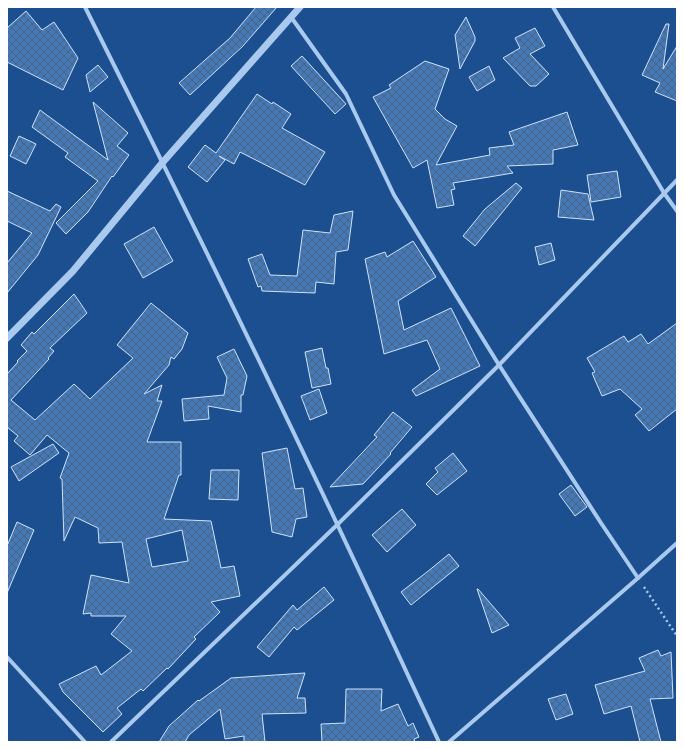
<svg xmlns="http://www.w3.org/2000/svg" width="684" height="749" font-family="'Work Sans',sans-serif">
  <defs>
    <pattern id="building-cross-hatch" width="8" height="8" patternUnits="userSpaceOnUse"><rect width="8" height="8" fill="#4478b7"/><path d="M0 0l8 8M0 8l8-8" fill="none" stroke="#486282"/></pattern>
  </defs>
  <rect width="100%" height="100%" fill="#1b4f8f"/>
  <g fill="url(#building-cross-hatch)" stroke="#cfe3fa" fill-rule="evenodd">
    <polygon points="256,7 277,7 243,46 190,95 179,83 230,38"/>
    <polygon points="26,11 42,30 54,22 78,58 63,90 7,62 7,28"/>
    <polygon points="466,17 475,37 475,41 460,69 455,35"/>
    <polygon points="666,24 669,24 663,69 677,46 677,101 655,92 660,83 642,75"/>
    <polygon points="535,28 545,46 530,54 549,74 536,86 530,86 503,58 520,48 515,38"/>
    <polygon points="302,56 346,104 335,114 291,66"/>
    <polygon points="425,61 449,69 435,109 445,119 457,126 436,165 490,155 489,148 514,145 509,132 567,112 578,145 553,150 553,164 507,166 513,173 453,183 455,189 451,190 454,205 437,208 427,160 413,168 373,97 391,88 389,85"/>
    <polygon points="98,65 108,77 90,92 86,75"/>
    <polygon points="489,66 495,80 477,91 469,77"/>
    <polygon points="257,94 272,104 273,102 291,114 282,128 325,152 305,185 240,152 234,164 219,156 225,160 207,182 188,167 205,145 216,153"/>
    <polygon points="93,102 128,133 117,146 129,155 113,177 112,176 88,212 66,234 56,223 98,181 65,157 68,153 32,127 40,110 108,160"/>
    <polygon points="19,136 36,144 26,164 10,156"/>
    <polygon points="617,171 621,197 591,202 587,175"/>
    <polygon points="516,183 522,188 475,246 463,236 485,209"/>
    <polygon points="561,190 588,194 594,220 558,217"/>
    <polygon points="7,191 50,211 56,204 61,207 38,255 7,293 7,263 32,233 7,221"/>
    <polygon points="353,211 348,250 336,252 334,284 316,282 315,293 262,291 261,286 258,287 248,259 262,254 270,275 297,276 303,230 330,233 334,215"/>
    <polygon points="154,227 173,261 143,278 124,244"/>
    <polygon points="413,241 436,277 398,301 404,330 451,308 480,366 416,396 412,390 440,369 427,340 384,354 365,259 385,252 387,257"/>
    <polygon points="551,243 555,260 539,265 535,247"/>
    <path d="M74,294L87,313L50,348L54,351L48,358L49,359L11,400L35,420L74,384L90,399L133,358L117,345L151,303L188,333L182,349L174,359L171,357L169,365L144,394L162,385L157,401H162L147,442H181V475H179L164,519L211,521L221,568L234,566L240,596L211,602L220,612L194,637L196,639L168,669L167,668L143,691L141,689L117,708L122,714L103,732L63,692L59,684L96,666L101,675L132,651L111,634L126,616H91V613L83,614L91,575L129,583L122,542L99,543L98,528L75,517L64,541L62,479L60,478L69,453L47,435L30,455L14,441L18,436L7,427V374L18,362L17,361L27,351L21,345L32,332L34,334ZM182,530L188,561L152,567L146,539Z"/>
    <polygon points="677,323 677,409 649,431 635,415 642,409 620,389 602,396 592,373 595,372 587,358 624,336 628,342 641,334 648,344"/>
    <polygon points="322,348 326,368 328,368 331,384 312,388 305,352"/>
    <polygon points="234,349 247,376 243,395 241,395 241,412 208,406 209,419 184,421 182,399 224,395 227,378 217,357"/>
    <polygon points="319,389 327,413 310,420 301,396"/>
    <polygon points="393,412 412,427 390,453 391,454 363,484 330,487 377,437 374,435"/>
    <polygon points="53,444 59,453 19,481 11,467"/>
    <polygon points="287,448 295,489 303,488 307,517 296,519 292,537 272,532 262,453"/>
    <polygon points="453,453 467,471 437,495 426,484 438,472 435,468"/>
    <polygon points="211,470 239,470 238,500 209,499"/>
    <polygon points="571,485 587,507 575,516 559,494"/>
    <polygon points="402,509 416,525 387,552 372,535"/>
    <polygon points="17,522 34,530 7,593 7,546"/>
    <polygon points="449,554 459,566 411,605 401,592 427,572"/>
    <polygon points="324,587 334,600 297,630 294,627 269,657 257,647 293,605 297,610"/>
    <polygon points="477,589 478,589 509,625 492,633"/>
    <polygon points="658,650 661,656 671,652 673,698 650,699 661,742 640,742 631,706 604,714 595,685 645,671 639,658"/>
    <polygon points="305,673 297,698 305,698 306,713 262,714 265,742 244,742 244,736 225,739 220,709 189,735 185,742 159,742 169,726 198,700 199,701 231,678"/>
    <polygon points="346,689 382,689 381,711 398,704 408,726 413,723 419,737 414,739 415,742 322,742 321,724 345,723"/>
    <polygon points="566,694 573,714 556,720 548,699"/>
  </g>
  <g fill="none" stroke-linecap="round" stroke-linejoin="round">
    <polyline stroke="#a9c9ee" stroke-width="2.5" stroke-dasharray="2 3" stroke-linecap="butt" points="644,587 677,636"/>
    <g stroke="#a9c9ee" stroke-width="4">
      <path d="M85,7C207,250 325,495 439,742"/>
      <polyline points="553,7 664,193 677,211"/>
      <polyline points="291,17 346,94 394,195 499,365 601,523 638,578"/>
      <polyline points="7,657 85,742"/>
      <polyline points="111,742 338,524 499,365 677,180"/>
      <polyline points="449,742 638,578 677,543"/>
    </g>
    <polyline stroke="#a9c9ee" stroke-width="7" points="7,338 73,271 163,162 300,7"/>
  </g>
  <rect width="684" height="749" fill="none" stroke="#ffffff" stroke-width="16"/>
</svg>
